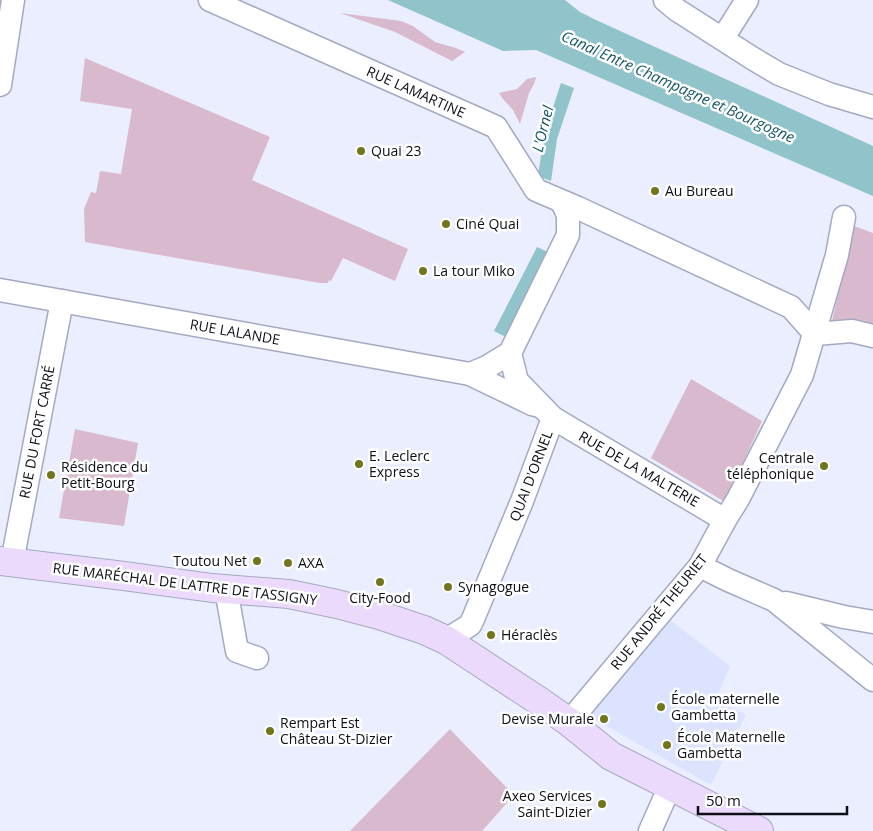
<svg xmlns="http://www.w3.org/2000/svg" width="873" height="831" font-family="'Open Sans',sans-serif">
  <rect width="100%" height="100%" fill="#eaeefe"/>
  <polygon fill="#dce3ff" points="666,617 730,666 716,699 746,715 711,785 585,714"/>
  <g fill="#d9b9cd">
    <polygon points="340,13 401,21 413,26 435,42 456,48 465,52 452,61 395,32"/>
    <polygon points="85,58 270,137 252,180 408,249 395,281 343,258 331,281 329,280 328,283 320,283 85,242 84,209 91,192 96,193 100,171 121,174 132,109 80,101"/>
    <polygon points="536,77 534,84 529,93 520,124 513,110 503,99 499,93 517,89 527,79"/>
    <polygon points="854,226 873,233 873,331 832,321"/>
    <polygon points="691,379 762,421 725,502 651,458"/>
    <polygon points="75,429 138,443 124,526 59,518"/>
    <polygon points="450,729 466,746 514,795 482,831 350,831"/>
  </g>
  <g fill="#91c3cb">
    <polygon points="388,0 565,0 580,12 596,20 873,146 873,196 536,50 503,51"/>
    <polygon points="561,83 574,88 557,139 551,181 538,176 544,135"/>
    <polygon points="537,247 548,252 506,337 494,331"/>
  </g>
  <g fill="none" stroke-linecap="round" stroke-linejoin="round">
    <g stroke="#a3a9c3" stroke-width="25">
      <g id="street">
        <polyline points="210,0 496,127 536,190 578,208 791,307 815,334 852,331 873,336"/>
        <polyline points="665,0 677,10 752,58 779,74 829,94 873,107"/>
        <polyline points="723,38 747,0"/>
        <polyline points="0,85 13,0"/>
        <polyline points="0,290 470,374 532,404 540,406"/>
        <polyline points="470,374 487,367 510,353"/>
        <polyline points="553,418 725,520"/>
        <polyline points="12,562 62,301"/>
        <polyline points="700,566 728,580 774,600 873,680"/>
        <polyline points="226,589 237,651 257,658"/>
        <polyline points="790,606 786,603 844,617 873,622"/>
        <polyline points="446,640 470,625 473,619 522,501 553,418 517,381 510,353 568,235 568,215 562,202"/>
        <polyline points="569,722 700,566 725,520 738,499 802,375 837,255 844,217"/>
        <polyline points="650,831 670,786"/>
      </g>
    </g>
    <g stroke="#a3a9c3" stroke-width="30">
      <polyline id="secondary" points="0,561 124,576 212,588 289,594 337,604 379,615 424,630 446,640 539,701 569,722 611,756 759,831"/>
    </g>
    <use href="#street" stroke="#fff" stroke-width="22"/>
    <use href="#secondary" stroke="#ecdafc" stroke-width="28"/>
  </g>
  <g fill="#71751c" stroke="#fff" stroke-width="2">
    <circle cx="361" cy="151" r="5"/>
    <circle cx="655" cy="191" r="5"/>
    <circle cx="446" cy="224" r="5"/>
    <circle cx="423" cy="271" r="5"/>
    <circle cx="359" cy="464" r="5"/>
    <circle cx="824" cy="466" r="5"/>
    <circle cx="51" cy="475" r="5"/>
    <circle cx="257" cy="561" r="5"/>
    <circle cx="288" cy="563" r="5"/>
    <circle cx="380" cy="582" r="5"/>
    <circle cx="448" cy="587" r="5"/>
    <circle cx="491" cy="635" r="5"/>
    <circle cx="661" cy="707" r="5"/>
    <circle cx="604" cy="719" r="5"/>
    <circle cx="270" cy="731" r="5"/>
    <circle cx="667" cy="745" r="5"/>
    <circle cx="602" cy="804" r="5"/>
  </g>
  <g text-anchor="middle" stroke-width="5" stroke-linejoin="round" paint-order="stroke">
    <g font-size="14" fill="#0d0f18" stroke="#fff">
      <text transform="translate(416 92) rotate(24)" y="5">RUE LAMARTINE</text>
      <text transform="translate(235 332) rotate(10)" y="5">RUE LALANDE</text>
      <text transform="translate(37 432) rotate(-79)" y="5">RUE DU FORT CARRÉ</text>
      <text transform="translate(639 469) rotate(30)" y="5">RUE DE LA MALTERIE</text>
      <text transform="translate(531 476) rotate(-69)" y="5">QUAI D'ORNEL</text>
      <text transform="translate(185 584) rotate(7)" y="5">RUE MARÉCHAL DE LATTRE DE TASSIGNY</text>
      <text transform="translate(659 612) rotate(-51)" y="5">RUE ANDRÉ THEURIET</text>
    </g>
    <g font-size="14" fill="#0d0f18" stroke="#fff" text-anchor="start">
      <text x="371" y="156">Quai 23</text>
      <text x="665" y="196">Au Bureau</text>
      <text x="456" y="229">Ciné Quai</text>
      <text x="433" y="276">La tour Miko</text>
      <text x="369" y="461">E. Leclerc<tspan x="369" dy="16">Express</tspan></text>
      <text x="814" y="463" text-anchor="end">Centrale<tspan x="814" dy="16">téléphonique</tspan></text>
      <text x="61" y="472">Résidence du<tspan x="61" dy="16">Petit-Bourg</tspan></text>
      <text x="247" y="566" text-anchor="end">Toutou Net</text>
      <text x="298" y="568">AXA</text>
      <text x="458" y="592">Synagogue</text>
      <text x="380" y="603" text-anchor="middle">City-Food</text>
      <text x="501" y="640">Héraclès</text>
      <text x="671" y="704">École maternelle<tspan x="671" dy="16">Gambetta</tspan></text>
      <text x="594" y="724" text-anchor="end">Devise Murale</text>
      <text x="280" y="728">Rempart Est<tspan x="280" dy="16">Château St-Dizier</tspan></text>
      <text x="677" y="742">École Maternelle<tspan x="677" dy="16">Gambetta</tspan></text>
      <text x="592" y="801" text-anchor="end">Axeo Services<tspan x="592" dy="16">Saint-Dizier</tspan></text>
    </g>
    <g font-size="15" font-style="italic" fill="#125762" stroke="#fff">
      <text transform="translate(678 87) rotate(24)" y="5">Canal Entre Champagne et Bourgogne</text>
      <text transform="translate(543 129) rotate(-76)" y="5">L'Ornel</text>
    </g>
  </g>
  <path d="M698 806v8h149v-8" fill="none" stroke="#0d0f18" stroke-width="2.5"/>
  <text x="706" y="806" font-size="15" fill="#0d0f18" stroke="#ffffff" stroke-width="4" paint-order="stroke">50 m</text>
</svg>
